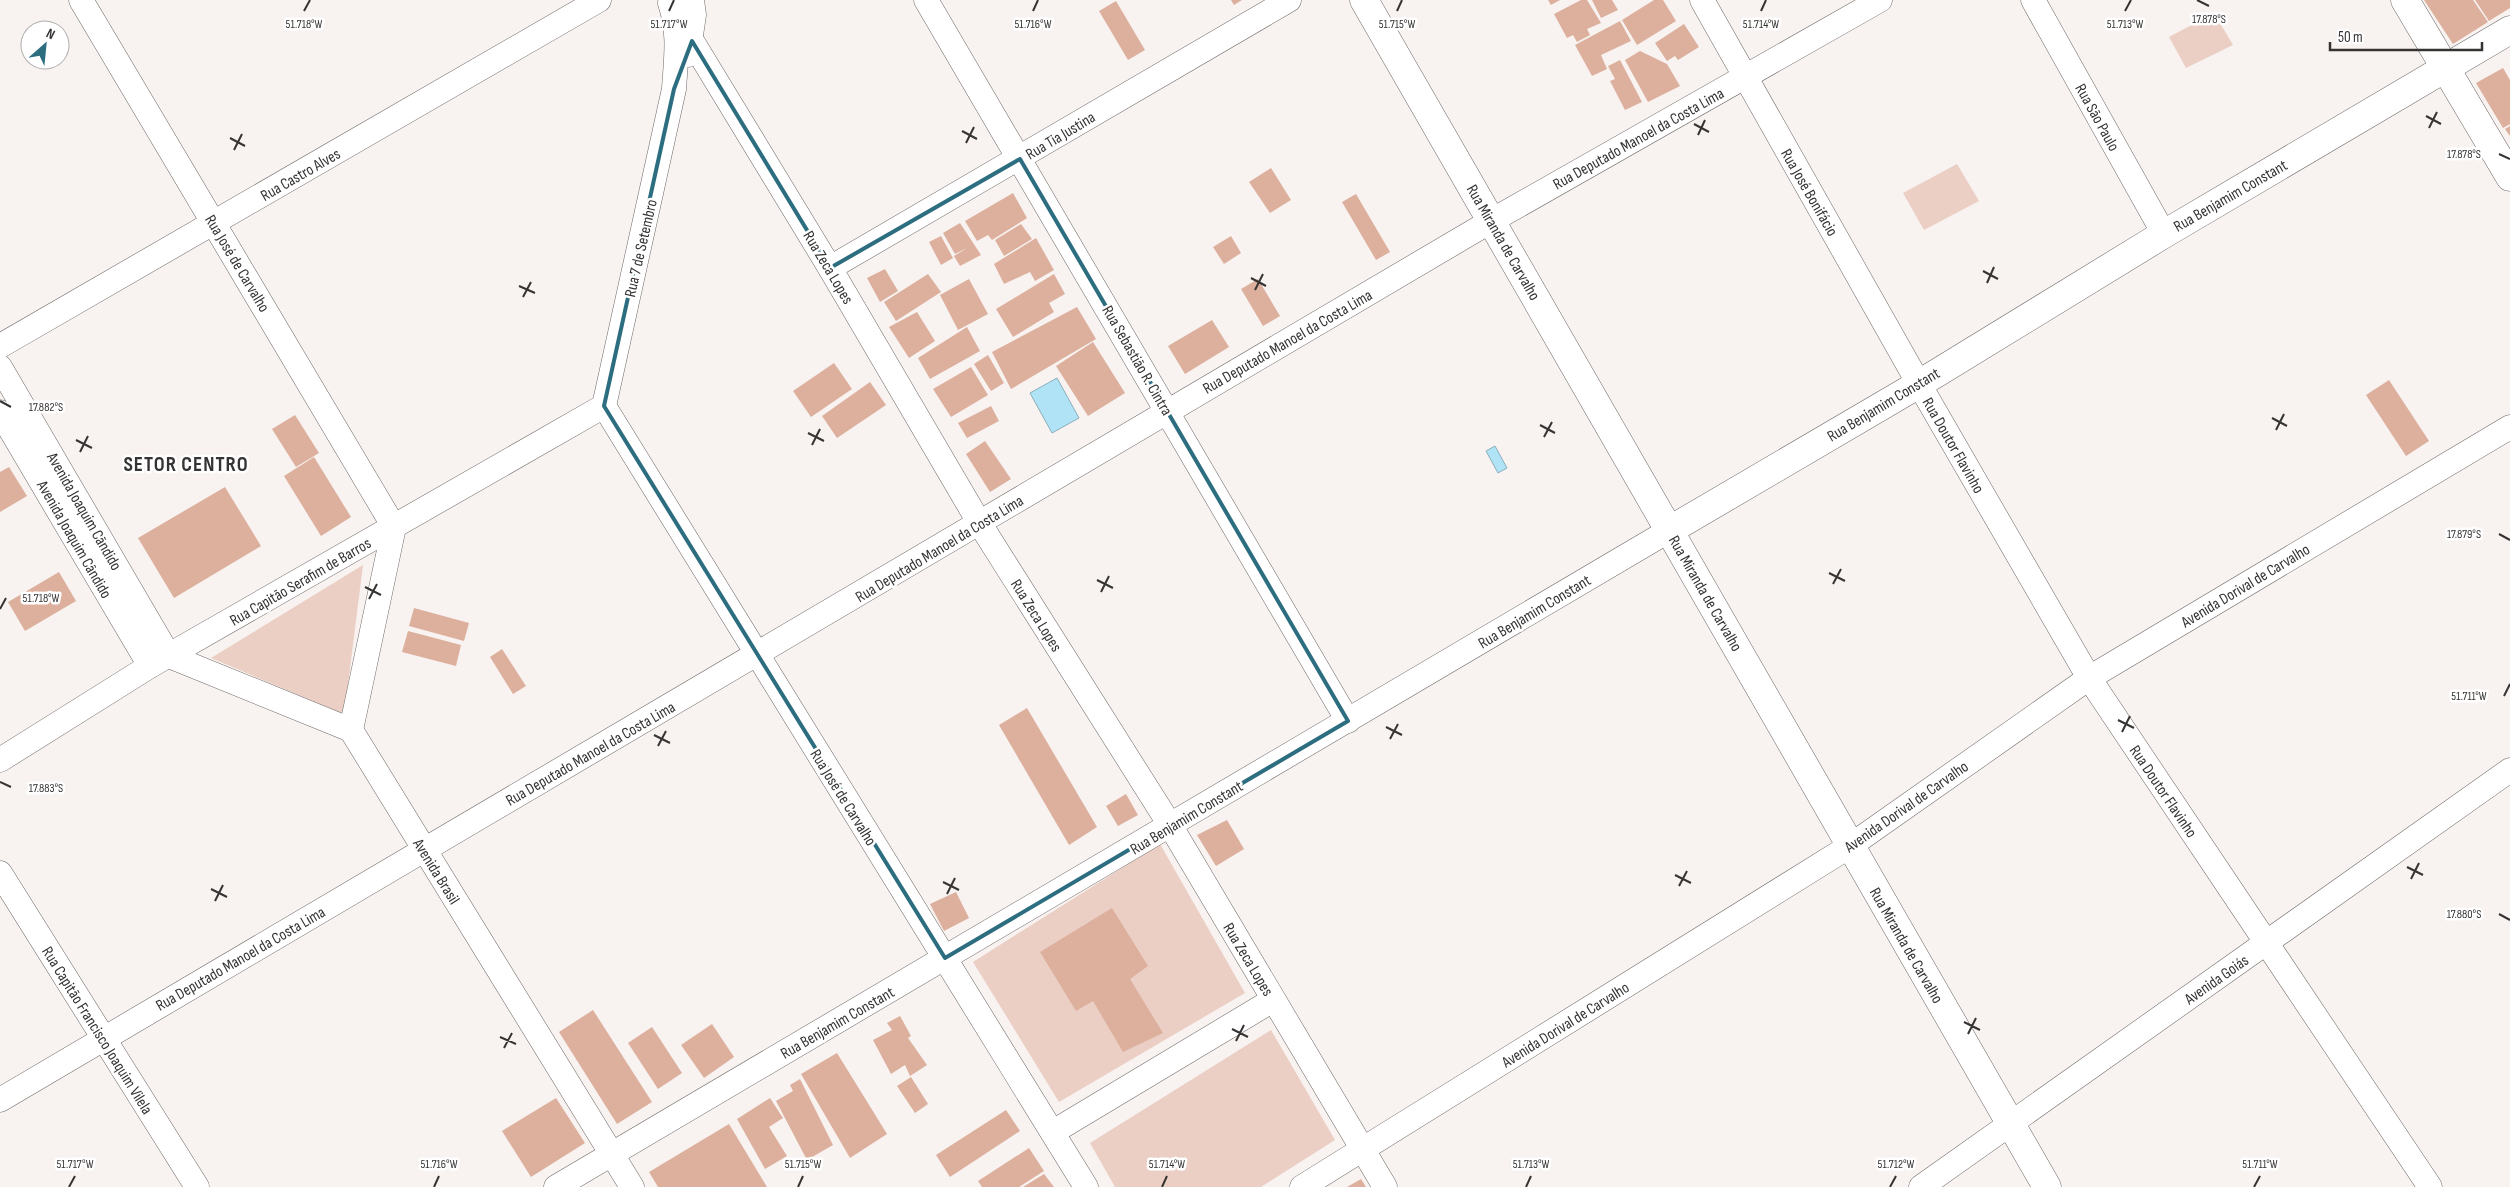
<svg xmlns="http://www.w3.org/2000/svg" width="2510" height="1187" font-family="'Sofia Sans Condensed',sans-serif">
  <rect width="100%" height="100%" fill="#f8f2f0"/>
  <g fill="#ebcfc4">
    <polygon points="2214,13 2233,45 2186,68 2169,37"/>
    <polygon points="1957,164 1979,201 1924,230 1903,193"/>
    <polygon points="363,565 345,708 341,713 211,658"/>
    <polygon points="1160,844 1245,993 1059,1102 973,962"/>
    <polygon points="1271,1030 1335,1140 1261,1187 1115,1187 1090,1143"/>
  </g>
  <g fill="#b0e3f5" stroke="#8baebb">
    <polygon points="1057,378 1079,418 1052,433 1030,393"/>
    <polygon points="1495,446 1507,468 1498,473 1486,451"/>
  </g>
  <g fill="#ddb09e">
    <polygon points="1231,0 1242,0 1234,5"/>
    <polygon points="1548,0 1560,0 1551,5"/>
    <polygon points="1581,0 1587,0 1601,23 1587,29 1590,35 1577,42 1573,35 1567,38 1554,14"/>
    <polygon points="1592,0 1612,0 1618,10 1601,18"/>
    <polygon points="1654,0 1663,0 1676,21 1637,45 1622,20"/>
    <polygon points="2424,0 2473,0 2488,22 2453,44"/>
    <polygon points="2475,0 2510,0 2510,8 2489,21"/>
    <polygon points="1116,1 1145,50 1128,60 1099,11"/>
    <polygon points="1620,21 1631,41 1601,55 1607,69 1592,76 1575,45"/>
    <polygon points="1684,24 1699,47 1678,60 1675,56 1667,61 1655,43"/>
    <polygon points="1640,51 1667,64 1680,86 1648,102 1625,60"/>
    <polygon points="1620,60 1642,102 1625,110 1610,81 1615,79 1608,66"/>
    <polygon points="2503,68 2510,80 2510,124 2503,128 2476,83"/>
    <polygon points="2510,126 2510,136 2505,129"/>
    <polygon points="1271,168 1291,200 1270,213 1249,182"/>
    <polygon points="1013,193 1027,218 992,240 988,235 977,241 965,221"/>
    <polygon points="1356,194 1390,252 1376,260 1342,202"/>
    <polygon points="960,223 981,255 960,266 954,256 967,248 955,254 943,233"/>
    <polygon points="1021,224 1032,239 1004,256 995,240"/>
    <polygon points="941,236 953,258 941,265 929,242"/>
    <polygon points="1231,236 1241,253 1224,264 1213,247"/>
    <polygon points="1036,238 1054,270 1035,281 1030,272 1004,284 994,264"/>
    <polygon points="885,269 898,291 880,302 867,278"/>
    <polygon points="928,274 941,292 896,321 884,302"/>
    <polygon points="1054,274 1065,294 1049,303 1054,312 1013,337 996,309"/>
    <polygon points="969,279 988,314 958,330 940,295"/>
    <polygon points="1258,279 1280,316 1263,326 1241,289"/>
    <polygon points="1077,307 1096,339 1011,389 992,352"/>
    <polygon points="917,312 935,341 909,358 889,327"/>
    <polygon points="1212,320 1229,347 1185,374 1168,346"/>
    <polygon points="967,327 980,351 930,379 918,358"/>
    <polygon points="1093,342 1125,393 1088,416 1056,366"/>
    <polygon points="988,355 1004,383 991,391 974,364"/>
    <polygon points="834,363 852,389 811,417 793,391"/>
    <polygon points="971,367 988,395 951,417 933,389"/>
    <polygon points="2389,380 2429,441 2406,456 2366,395"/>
    <polygon points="870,382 886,405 837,438 822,416"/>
    <polygon points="991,406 999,421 967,438 958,423"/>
    <polygon points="295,415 319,453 296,467 272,429"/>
    <polygon points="985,441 1011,479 990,492 966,454"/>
    <polygon points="314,457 351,517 321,536 284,476"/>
    <polygon points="9,467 27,496 0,512 0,472"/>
    <polygon points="225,487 261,546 174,598 138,538"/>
    <polygon points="59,572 76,601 25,631 8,602"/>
    <polygon points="414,608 469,623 464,641 409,626"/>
    <polygon points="408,631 461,645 456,666 402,652"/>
    <polygon points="502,649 526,686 513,694 490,657"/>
    <polygon points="1027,708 1097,827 1069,845 999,725"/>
    <polygon points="1126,794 1138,815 1118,826 1106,806"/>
    <polygon points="1227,820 1244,849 1216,866 1197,835"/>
    <polygon points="956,892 969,918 944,931 930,904"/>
    <polygon points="1112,908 1148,966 1130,979 1163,1033 1123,1052 1093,1001 1076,1011 1040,952"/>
    <polygon points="593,1010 652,1102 617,1124 559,1032"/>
    <polygon points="900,1016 911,1036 908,1038 927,1065 910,1076 905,1065 891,1074 873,1040 892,1030 887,1023"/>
    <polygon points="712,1024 734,1057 704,1078 681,1045"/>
    <polygon points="652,1027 682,1073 658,1089 628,1043"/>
    <polygon points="837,1053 887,1134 850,1158 801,1074"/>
    <polygon points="911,1077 928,1104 915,1113 897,1086"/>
    <polygon points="800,1079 833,1145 807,1160 776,1101 793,1091 790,1085"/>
    <polygon points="556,1098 585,1143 531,1177 502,1131"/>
    <polygon points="770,1098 783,1118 769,1127 787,1156 765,1169 737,1119"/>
    <polygon points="1006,1110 1020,1131 950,1177 936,1155"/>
    <polygon points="729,1124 767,1187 658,1187 649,1172"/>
    <polygon points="1029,1148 1044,1171 1019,1187 982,1187 978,1181"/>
    <polygon points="1044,1174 1054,1187 1023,1187"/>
    <polygon points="1361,1179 1366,1187 1347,1187"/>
  </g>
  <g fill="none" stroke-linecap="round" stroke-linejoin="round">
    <g stroke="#6e6967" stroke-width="25">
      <g id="street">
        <polyline points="81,0 394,527 351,730 632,1187"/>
        <polyline points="926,0 1348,721"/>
        <polyline points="1702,0 1919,384 2089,678 2430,1187"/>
        <polyline points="2033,0 2164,234"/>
        <polyline points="692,41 830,268 980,524 1170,825 1385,1187"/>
        <polyline points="688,55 694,15 692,0"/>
        <polyline points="830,268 1289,0"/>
        <polyline points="0,346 599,0"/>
        <polyline points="0,367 169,656 351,730"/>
        <polyline points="604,406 1086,1187"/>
        <path d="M604,406L674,89C676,58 680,33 670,3"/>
        <polyline points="0,412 150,666"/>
        <polyline points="0,760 150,666 604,406"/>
        <polyline points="0,873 197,1187"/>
        <polyline points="0,1100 1491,221 1880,0"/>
        <polyline points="1053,1132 1273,1000"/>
        <polyline points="556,1187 1670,530"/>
        <polyline points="1302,1187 1850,846 2089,678 2510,427"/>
        <polyline points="1921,1187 2510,770"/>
      </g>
    </g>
    <g stroke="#6e6967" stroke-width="29">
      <g id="secondary">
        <polyline points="1364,0 2047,1187"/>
        <polyline points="2405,0 2510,177"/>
        <polyline points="1670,530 1919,384 2164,234 2510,30"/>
      </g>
    </g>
    <use href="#street" stroke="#fff" stroke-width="24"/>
    <use href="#secondary" stroke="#fff" stroke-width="28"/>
  </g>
  <path fill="none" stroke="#2c6d80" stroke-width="4" stroke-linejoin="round" d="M692,41L830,268L1020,159L1348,721L945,958L604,406L674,89Z"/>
  <path fill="none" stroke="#363433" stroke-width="2" d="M2197,0L2209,6M304,11L310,0M669,11L674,0M1033,11L1038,0M1397,11L1402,0M1761,11L1766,0M2125,11L2131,0M2426,116L2441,124M1694,124L1709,132M2429,128L2437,112M962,131L977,139M1698,135L1705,120M230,138L245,146M966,143L974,127M234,150L242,134M2499,154L2510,159M1983,271L1998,279M1251,278L1266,286M1987,283L1994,267M519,286L535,293M1255,290L1263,274M523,297L531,282M0,401L11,407M2272,418L2287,426M1540,425L1555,433M2276,430L2284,414M808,433L824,441M1544,437L1552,422M76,440L92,448M812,445L820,429M80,452L88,436M2499,534L2510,540M1829,573L1845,581M1097,580L1113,588M1833,584L1841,569M365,587L381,595M1101,592L1109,576M369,599L377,584M0,609L6,598M2504,696L2510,684M2118,720L2134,728M1386,727L1402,735M2122,732L2130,716M654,735L670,743M1390,739L1398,724M658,746L666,731M0,782L11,787M2407,867L2423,875M1675,875L1691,883M2411,879L2419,863M943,882L959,890M1679,886L1687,871M211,889L227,897M947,894L955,878M215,901L223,885M2499,914L2510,920M1964,1022L1980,1030M1232,1029L1248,1037M1968,1034L1976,1018M500,1037L516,1044M1236,1041L1244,1025M504,1048L512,1033M69,1187L75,1176M434,1187L439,1176M798,1187L803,1176M1162,1187L1167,1176M1526,1187L1531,1176M1890,1187L1896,1176M2254,1187L2260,1176"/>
  <g text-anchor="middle" stroke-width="5" stroke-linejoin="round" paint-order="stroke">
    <g font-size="16" fill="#363433" stroke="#fff">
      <text transform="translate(2098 117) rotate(61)" y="6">Rua São Paulo</text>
      <text transform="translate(1060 135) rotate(-31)" y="6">Rua Tia Justina</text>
      <text transform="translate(1638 138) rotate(-29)" y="6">Rua Deputado Manoel da Costa Lima</text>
      <text transform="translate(300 174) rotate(-30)" y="6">Rua Castro Alves</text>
      <text transform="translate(1810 192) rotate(60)" y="6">Rua José Bonifácio</text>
      <text transform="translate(2230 195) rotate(-30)" y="6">Rua Benjamim Constant</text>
      <text transform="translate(1504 242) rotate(60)" y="6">Rua Miranda de Carvalho</text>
      <text transform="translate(640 248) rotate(-77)" y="6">Rua 7 de Setembro</text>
      <text transform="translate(238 263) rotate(59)" y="6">Rua José de Carvalho</text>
      <text transform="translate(829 267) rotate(59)" y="6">Rua Zeca Lopes</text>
      <text transform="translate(1287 341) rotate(-30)" y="6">Rua Deputado Manoel da Costa Lima</text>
      <text transform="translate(1138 360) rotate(60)" y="6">Rua Sebastião R. Cintra</text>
      <text transform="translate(1883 404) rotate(-31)" y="6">Rua Benjamim Constant</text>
      <text transform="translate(1954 445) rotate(60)" y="6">Rua Doutor Flavinho</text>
      <text transform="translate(85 511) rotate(60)" y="6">Avenida Joaquim Cãndido</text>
      <text transform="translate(75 539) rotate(60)" y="6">Avenida Joaquim Cândido</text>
      <text transform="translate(939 548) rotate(-31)" y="6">Rua Deputado Manoel da Costa Lima</text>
      <text transform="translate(300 581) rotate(-30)" y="6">Rua Capitão Serafim de Barros</text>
      <text transform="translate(2245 585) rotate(-31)" y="6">Avenida Dorival de Carvalho</text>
      <text transform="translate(1706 593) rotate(60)" y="6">Rua Miranda de Carvalho</text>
      <text transform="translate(1534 611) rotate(-31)" y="6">Rua Benjamim Constant</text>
      <text transform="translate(1037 615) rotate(58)" y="6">Rua Zeca Lopes</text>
      <text transform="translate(590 753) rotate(-30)" y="6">Rua Deputado Manoel da Costa Lima</text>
      <text transform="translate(2164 791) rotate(56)" y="6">Rua Doutor Flavinho</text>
      <text transform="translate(844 797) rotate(58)" y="6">Rua José de Carvalho</text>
      <text transform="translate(1906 806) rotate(-35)" y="6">Avenida Dorival de Carvalho</text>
      <text transform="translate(1186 817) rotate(-31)" y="6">Rua Benjamim Constant</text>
      <text transform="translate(437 871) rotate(58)" y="6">Avenida Brasil</text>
      <text transform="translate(1907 945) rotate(60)" y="6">Rua Miranda de Carvalho</text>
      <text transform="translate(240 958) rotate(-30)" y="6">Rua Deputado Manoel da Costa Lima</text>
      <text transform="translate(1249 959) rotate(59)" y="6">Rua Zeca Lopes</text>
      <text transform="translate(2216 979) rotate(-35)" y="6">Avenida Goiás</text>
      <text transform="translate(837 1022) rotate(-30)" y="6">Rua Benjamim Constant</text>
      <text transform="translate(1565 1024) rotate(-32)" y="6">Avenida Dorival de Carvalho</text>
      <text transform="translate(98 1030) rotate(58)" y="6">Rua Capitão Francisco Joaquim Vilela</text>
    </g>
    <g font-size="21" font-weight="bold" letter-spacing="1" fill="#363433" stroke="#fff">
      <text x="186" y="471">SETOR CENTRO</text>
    </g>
  </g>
  <g font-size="12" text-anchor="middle" fill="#363433" stroke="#fff" stroke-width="5" stroke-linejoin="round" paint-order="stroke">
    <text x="2209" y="23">17.878°S</text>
    <text x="304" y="28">51.718°W</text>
    <text x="669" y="28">51.717°W</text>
    <text x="1033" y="28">51.716°W</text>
    <text x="1397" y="28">51.715°W</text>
    <text x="1761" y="28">51.714°W</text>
    <text x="2125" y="28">51.713°W</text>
    <text x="2464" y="158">17.878°S</text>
    <text x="46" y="411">17.882°S</text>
    <text x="2464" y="538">17.879°S</text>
    <text x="41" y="602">51.718°W</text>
    <text x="2469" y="700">51.711°W</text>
    <text x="46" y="792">17.883°S</text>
    <text x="2464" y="918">17.880°S</text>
    <text x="75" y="1168">51.717°W</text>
    <text x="439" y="1168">51.716°W</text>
    <text x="803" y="1168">51.715°W</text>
    <text x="1167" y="1168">51.714°W</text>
    <text x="1531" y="1168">51.713°W</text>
    <text x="1896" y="1168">51.712°W</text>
    <text x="2260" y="1168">51.711°W</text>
  </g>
  <g transform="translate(45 45) rotate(27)"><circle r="24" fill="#ffffff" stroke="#afaead"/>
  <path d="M0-4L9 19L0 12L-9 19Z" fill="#2c6d80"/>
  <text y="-8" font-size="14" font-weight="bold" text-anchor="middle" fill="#363433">N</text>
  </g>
  <path d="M2330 42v8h152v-8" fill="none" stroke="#363433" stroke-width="2.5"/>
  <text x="2338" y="42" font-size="15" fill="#363433" stroke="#ffffff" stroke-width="4" paint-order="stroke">50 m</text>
</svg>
